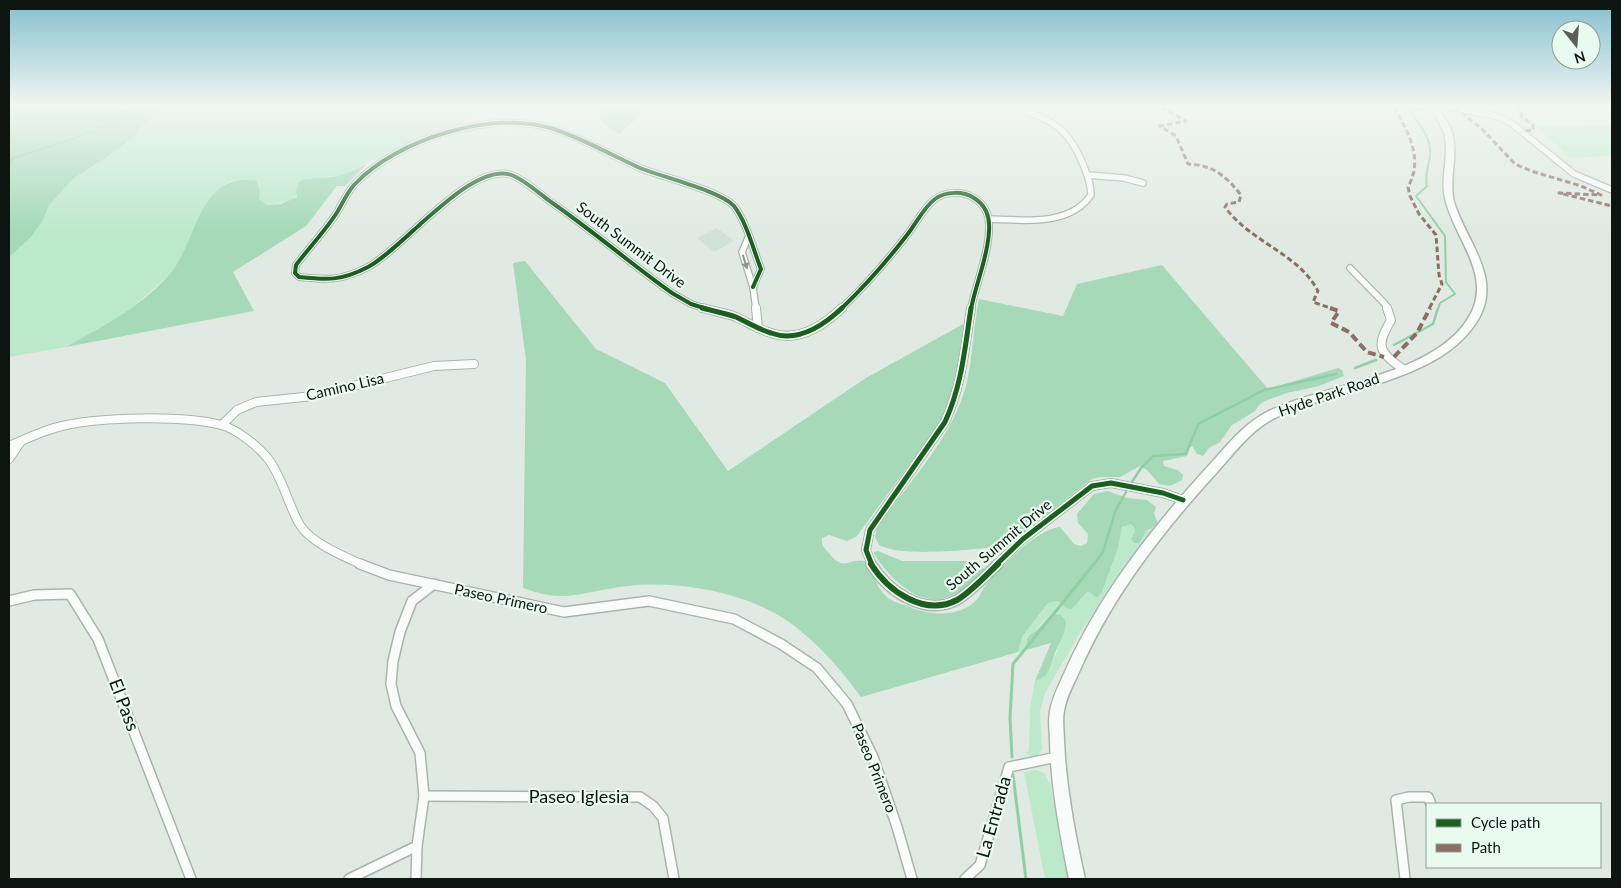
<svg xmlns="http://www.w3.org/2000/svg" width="1621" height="888" font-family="Lato,sans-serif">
  <rect width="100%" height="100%" fill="#e0eae2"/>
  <polygon fill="#d1e3d6" points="717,228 734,241 714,252 697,238"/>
  <g fill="#bde9cb">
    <path d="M162,107H487L462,123L418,138L344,174L318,179L308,178C296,200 293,202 267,205L259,199L260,192L231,181L221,187L207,202L180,260L169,275L125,314L66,347L9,357V257L43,220L49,205L74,178L119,149L136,134L141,127Z"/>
    <polygon points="1612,125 1612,156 1570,158 1536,126"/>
    <polygon points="1126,524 1131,524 1135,527 1135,532 1143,534 1158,524 1081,631 1045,693 1040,711 1042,749 1038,756 1034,757 1025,753 1029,751 1030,708 1035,681 1042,678 1050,669 1066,628 1057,613 1051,613 1027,639 1026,650 1018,652 1022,637 1030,626 1048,603 1058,601 1066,608 1079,602 1087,592 1102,592 1118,548 1121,530"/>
    <polygon points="1037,770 1044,773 1050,784 1068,879 1045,879 1024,772"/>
  </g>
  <g fill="#a5d9b7">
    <polygon points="9,107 162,107 141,127 136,134 119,149 74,178 49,205 43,220 31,237 9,257"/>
    <polygon points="598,107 650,107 619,134 602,122"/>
    <path d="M367,164L345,186H337L306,226L233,272L254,311L66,347C105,325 138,309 169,275C199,241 197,171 257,181L260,192L259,199L267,205L281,204L297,197L296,190L300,181C310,177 321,179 332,177C345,175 356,169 367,164Z"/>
    <path d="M525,261L596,349L665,383L728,471L866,378L965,323C961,357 957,391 941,421L857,536L847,541L829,535L822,538C821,546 824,547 828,552C844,574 849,556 868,562C874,572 875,584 883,593C890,602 900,603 910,607C931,616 962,618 978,598C981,595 982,589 986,585C1000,567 1037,529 1060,527L1074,544L1081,546L1087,543L1088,534L1078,523L1077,514L1094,494L1108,491L1127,498L1147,500L1156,507L1154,513L1158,524L1146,531L1139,543H1134L1131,539L1135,532L1134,527L1131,524L1122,527L1118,548L1102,592L1098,597H1095L1090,592H1087L1072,609L1066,608L1058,601L1048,603L1030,626L1022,637L1018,652L861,697C842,671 822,648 797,628C754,593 681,580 627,586C605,588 583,596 560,596C547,596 535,592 523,588L526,360L513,263Z"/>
    <path d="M1162,265L1268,389L1338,368L1342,370L1344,376L1319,386L1287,393L1265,401L1259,405L1255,411L1232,425L1220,442L1209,448L1203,456L1197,454L1192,446L1189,448L1187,456L1163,461L1164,466L1178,470L1183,475L1182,480L1170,486L1159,484L1147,470L1140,466L1120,477H1100L1092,479L1009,544L999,547C970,549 904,558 879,545L875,537L877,528C908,483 951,440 966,386C973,358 973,328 979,299L1063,316L1077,284Z"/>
    <path d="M878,551L902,561H969L978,563L984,569L983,573C973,581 962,591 951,596C919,610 889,577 874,554V552Z"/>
    <path d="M1052,613C1078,615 1060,641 1055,653C1052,660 1051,669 1046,675C1043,678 1039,679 1035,681L1051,643L1026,650L1027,639L1030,635L1039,628Z"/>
  </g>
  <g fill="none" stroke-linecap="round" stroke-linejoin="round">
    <g stroke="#90cfa6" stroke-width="2">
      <path d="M1409,110C1418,123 1432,138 1430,155C1429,167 1424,174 1427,186L1416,196L1445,236L1446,282L1455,294L1440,303L1438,309"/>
      <path d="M9,165L13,158C55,145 100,133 136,107"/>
    </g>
    <g stroke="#90cfa6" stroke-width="2.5">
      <polyline points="1394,345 1433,324 1438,308"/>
      <polyline points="1355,368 1376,360"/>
      <polyline points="1132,482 1141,468 1153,456 1186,454 1198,424 1264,390 1336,374"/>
      <polyline points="1093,565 1103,552 1115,512 1126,492"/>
    </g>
    <g stroke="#90cfa6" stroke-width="3">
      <polyline points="1012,757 1010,718 1013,664 1094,564"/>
      <polyline points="1013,775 1026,879"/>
    </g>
    <g stroke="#acb3ad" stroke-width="8">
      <g id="street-far2">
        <polyline points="1404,107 1421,107"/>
        <polyline points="1448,107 1496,116 1511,123 1574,174 1612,190"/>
        <polyline points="1088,175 1124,178 1143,183"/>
        <path d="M989,219C1023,220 1069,227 1091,195C1091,184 1087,174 1083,164C1067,126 1053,122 1017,107"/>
        <polyline points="748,238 742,252 753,287 756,309"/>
        <polyline points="1350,268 1385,304 1388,309"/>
        <path d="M707,309L691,304L672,293C631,264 593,231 551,202C540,194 527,182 514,176C474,157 403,249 368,267C341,281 328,280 299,277L295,273L296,265C309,248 324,232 336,214C342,205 346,194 354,185C397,139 493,109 554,129C583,139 612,155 640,168C662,177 721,191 734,206C747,223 753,249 761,269L753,287"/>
        <path d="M841,309C865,286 887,261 907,235C916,224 923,208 935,199C946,191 963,191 974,198C987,206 990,218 989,231C988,257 976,283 971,309"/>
      </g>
    </g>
    <g stroke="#acb3ad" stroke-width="10">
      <g id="street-far1">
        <path d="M702,308C713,311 725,313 736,317C747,322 758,329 771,333C798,343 823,326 842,308"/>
        <polyline points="756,308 758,328"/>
        <path d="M1387,308L1391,320C1375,348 1379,351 1404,370"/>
        <polyline points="222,425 237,410 256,402 313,396 434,366 474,364"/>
        <path d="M9,446C26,439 44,430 62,426C100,417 183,415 221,425C237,429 259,447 269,460C283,479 288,505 300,525C311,543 345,557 363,565"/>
        <polyline points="9,459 20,443"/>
        <path d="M872,565L866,550L870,530L945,422C962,385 965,347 971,308"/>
        <polyline points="996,565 1023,539 1092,486 1111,483 1163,493 1183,500"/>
      </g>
    </g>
    <g stroke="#acb3ad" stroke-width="12">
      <g id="street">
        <polyline points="360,564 389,575 564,612 649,601 734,619 781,644 817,668 847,704 873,757 897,827 912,879"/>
        <path d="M871,564C888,591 924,617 957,600C972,591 985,576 998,564"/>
        <polyline points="9,601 34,595 70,594 98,639 191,879"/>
        <polyline points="424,796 640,797 653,806 663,818 674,879"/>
        <polyline points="349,879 417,846"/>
        <polyline points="416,879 417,846 424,796 420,753 396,706 391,684 393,661 400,632 412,601 434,584"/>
        <polyline points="965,879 980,865 1009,767 1057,757"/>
        <polyline points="1405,879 1396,800 1409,797 1428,797 1431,804"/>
      </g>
    </g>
    <g stroke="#acb3ad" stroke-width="3">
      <path id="secondary" d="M1430,107H1438C1442,115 1449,123 1452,133C1459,155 1448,179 1454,202C1466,241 1502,277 1479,318C1443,382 1338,388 1277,417C1253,428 1236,451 1219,470C1164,530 1113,595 1080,670C1074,683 1066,697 1064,711C1062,721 1064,731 1064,741C1066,788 1075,833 1085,879H1069C1060,833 1051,788 1050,741C1050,731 1048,721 1050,711C1053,695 1062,679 1068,665C1103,589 1156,523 1212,462C1228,444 1245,423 1267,412C1325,383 1437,376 1470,315C1493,274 1453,237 1445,198C1440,177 1450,155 1444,133C1441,124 1435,116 1430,107Z"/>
    </g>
    <use href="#street-far2" stroke="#fafcfb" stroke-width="5.5"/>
    <use href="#street-far1" stroke="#fafcfb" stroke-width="8"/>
    <use href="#street" stroke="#fafcfb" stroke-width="9"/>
    <use href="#secondary" fill="#fafcfb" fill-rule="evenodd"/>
    <g stroke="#8d6e63" stroke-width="3" stroke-dasharray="5.5 3" stroke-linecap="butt">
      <path d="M1161,107L1186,121L1160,126L1176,136L1188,164C1213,165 1226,176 1241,195L1239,202L1227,204L1225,207C1250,242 1298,253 1318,291L1313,302L1333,309"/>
      <path d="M1395,107C1408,134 1424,158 1408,187L1410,196L1419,214L1436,235L1439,275L1442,284L1429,309"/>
      <polyline points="1401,107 1422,109 1422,107"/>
      <polyline points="1455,107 1482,129 1515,164 1531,171 1581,186 1601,195 1559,193 1612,206"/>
      <polyline points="1516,107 1521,110 1521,116 1533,125 1533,130 1522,131"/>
    </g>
    <g stroke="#8d6e63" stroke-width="4" stroke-dasharray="8 4" stroke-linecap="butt">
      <polyline points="1330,308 1339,311 1331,323 1349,332 1367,352 1384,357"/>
      <polyline points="1394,357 1417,333 1430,308"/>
    </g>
    <g stroke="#e9fbee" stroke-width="6">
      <g id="cycleway-far2">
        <path d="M707,309L691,304L672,293C631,264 593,231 551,202C540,194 527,182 514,176C474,157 403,249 368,267C341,281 328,280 299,277L295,273L296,265C309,248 324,232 336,214C342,205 346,194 354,185C397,139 493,109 554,129C583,139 612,155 640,168C662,177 721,191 734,206C747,223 753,249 761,269L753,287"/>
        <path d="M841,309C865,286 887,261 907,235C916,224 923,208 935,199C946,191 963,191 974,198C987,206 990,218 989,231C988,257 976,283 971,309"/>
      </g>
    </g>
    <g stroke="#e9fbee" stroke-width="8">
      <g id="cycleway-far1">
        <path d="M702,308C713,311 725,313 736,317C747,322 758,329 771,333C798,343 823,326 842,308"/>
        <path d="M872,565L866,550L870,530L945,422C962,385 965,347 971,308"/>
        <polyline points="996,565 1023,539 1092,486 1111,483 1163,493 1183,500"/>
      </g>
    </g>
    <g stroke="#e9fbee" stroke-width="9">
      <path id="cycleway" d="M871,564C888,591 924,617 957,600C972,591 985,576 998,564"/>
    </g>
    <use href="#cycleway-far2" stroke="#1b5e20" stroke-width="4"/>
    <use href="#cycleway-far1" stroke="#1b5e20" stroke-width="5"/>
    <use href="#cycleway" stroke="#1b5e20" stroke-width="6"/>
  </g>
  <defs><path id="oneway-solid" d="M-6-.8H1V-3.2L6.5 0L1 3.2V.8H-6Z" transform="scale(1.25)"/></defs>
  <use fill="#909491" href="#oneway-solid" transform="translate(745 262) rotate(73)"/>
  <linearGradient id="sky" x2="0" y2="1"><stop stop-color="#85bfce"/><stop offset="0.46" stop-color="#f1f6f2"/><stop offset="1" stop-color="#f1f6f2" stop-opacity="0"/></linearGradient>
  <rect width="1621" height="231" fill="url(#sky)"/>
  <g text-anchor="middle" stroke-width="4.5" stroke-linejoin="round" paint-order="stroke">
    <g font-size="15" fill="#0e1410" stroke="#e9fbee">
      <text transform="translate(631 245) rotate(37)" y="5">South Summit Drive</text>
      <text transform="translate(345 387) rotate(-13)" y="5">Camino Lisa</text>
      <text transform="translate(1329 395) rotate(-19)" y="5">Hyde Park Road</text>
      <text transform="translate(999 545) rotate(-40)" y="5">South Summit Drive</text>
      <text transform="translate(501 599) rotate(12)" y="5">Paseo Primero</text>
      <text transform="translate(874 768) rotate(68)" y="5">Paseo Primero</text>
    </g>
    <g font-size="18" fill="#0e1410" stroke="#e9fbee">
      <text transform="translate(124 705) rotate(69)" y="6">El Pass</text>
      <text x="579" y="803">Paseo Iglesia</text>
      <text transform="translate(994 817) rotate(-74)" y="6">La Entrada</text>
    </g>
  </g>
  <rect width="1621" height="888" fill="none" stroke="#0e1410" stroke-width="20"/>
  <rect x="1426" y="803" width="175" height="65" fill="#e9fbee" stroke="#919f95"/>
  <rect x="1436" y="819" width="25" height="8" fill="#1b5e20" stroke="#919f95"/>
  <text x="1471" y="828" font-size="15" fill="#0e1410">Cycle path</text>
  <rect x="1436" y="844" width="25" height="8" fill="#8d6e63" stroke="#919f95"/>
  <text x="1471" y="853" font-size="15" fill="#0e1410">Path</text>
  <g transform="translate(1576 45) rotate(163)"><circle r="24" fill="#e9fbee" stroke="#919f95"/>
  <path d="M0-4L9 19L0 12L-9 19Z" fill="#585f5a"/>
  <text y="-8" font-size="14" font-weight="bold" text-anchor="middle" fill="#0e1410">N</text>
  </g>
</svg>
